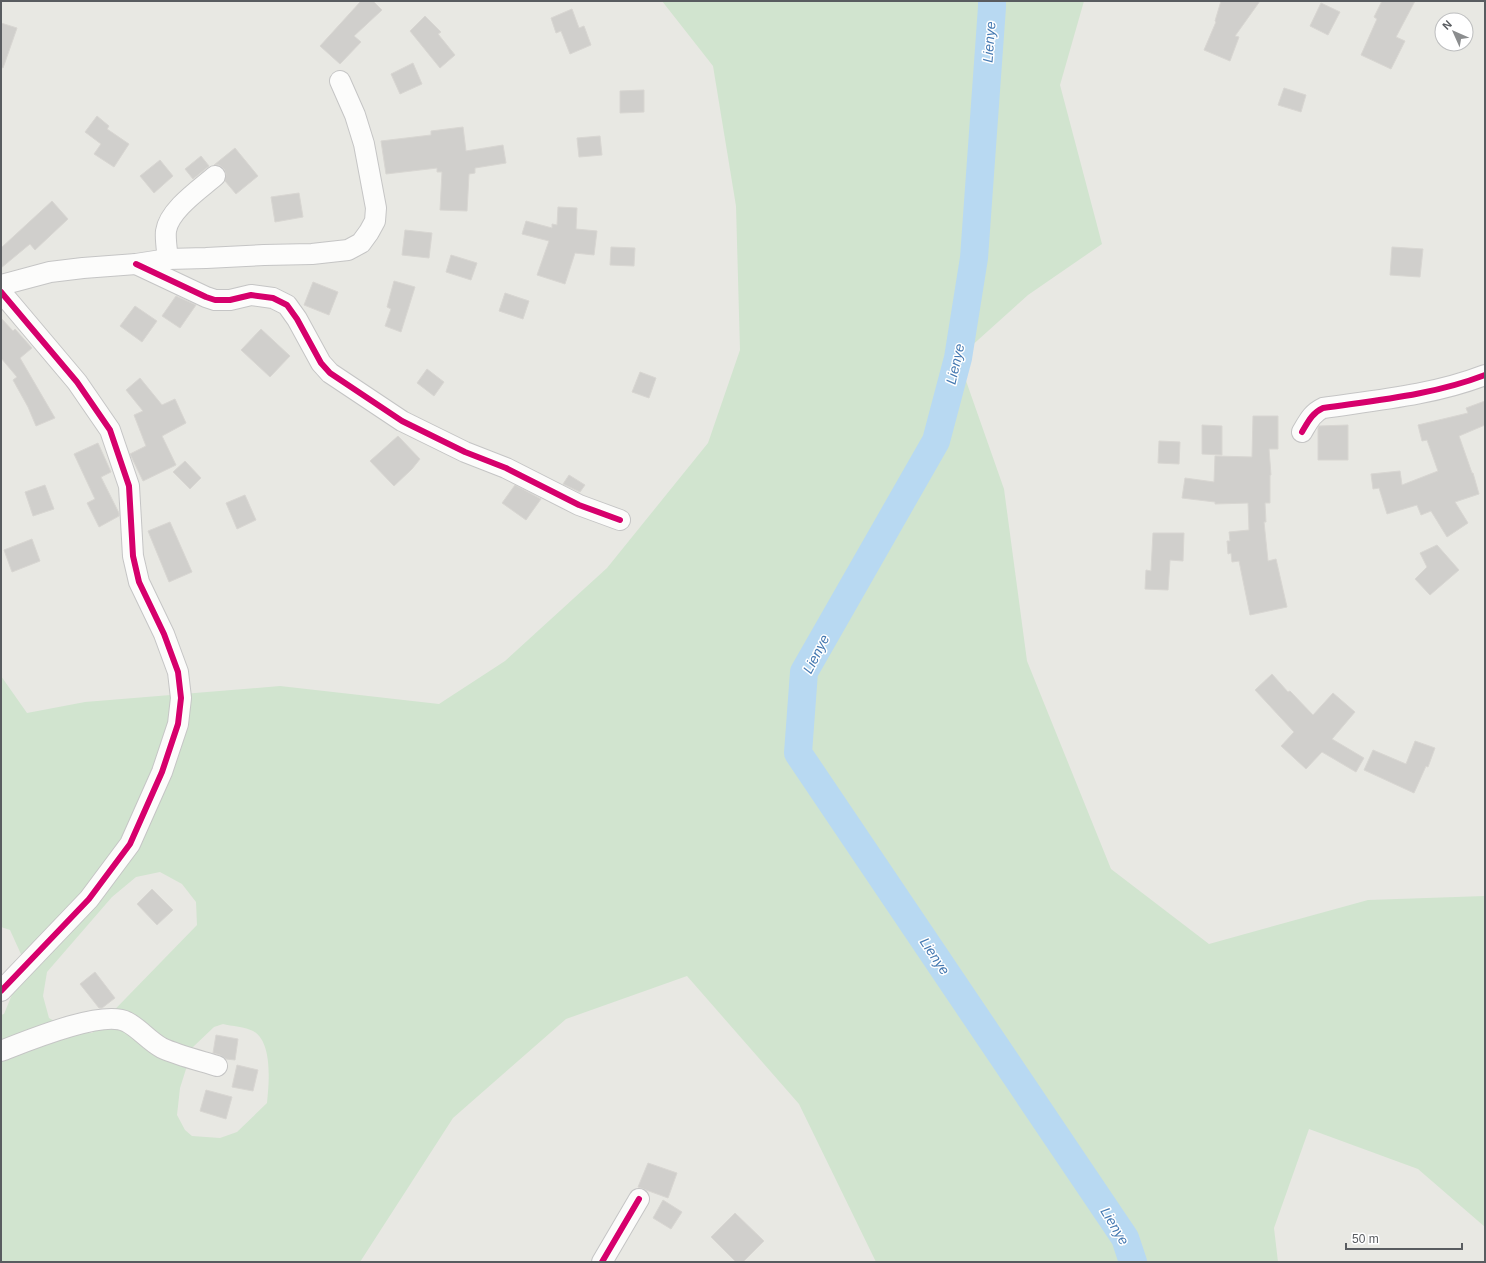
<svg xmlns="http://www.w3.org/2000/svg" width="1486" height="1263" font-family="Arial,sans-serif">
  <rect width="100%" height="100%" fill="#e8e8e3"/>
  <path fill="#d1e4cf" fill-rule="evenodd" d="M662,1H1084L1060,85L1102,244L1028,295L958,358L1004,489L1027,661L1111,869L1209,944L1368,900L1485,896V1227L1418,1169L1309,1129L1274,1228L1278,1262H876L799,1104L687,976L566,1019L453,1118L360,1262H1V1015L4,1014L25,963L10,930L1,927V676L27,713L85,702L280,686L439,704L505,661L607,568L708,443L740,350L736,206L713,66ZM160,872L182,884L196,902L197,925L92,1033L69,1030L49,1018L43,996L47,972L112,897L136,877ZM223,1024C231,1026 246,1027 253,1031C273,1042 269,1083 267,1103L237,1132L220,1138L192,1136L185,1130L177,1115L180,1088L193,1047L214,1027Z"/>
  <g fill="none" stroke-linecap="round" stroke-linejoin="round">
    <polyline stroke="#b8d9f2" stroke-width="28" points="992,1 992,7 974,258 958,358 936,441 804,672 798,753 1125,1238 1133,1262"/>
  </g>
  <g fill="#d0cfcc" stroke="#d8d6d2">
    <polygon points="361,1 373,1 382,10 354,36 361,42 340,64 320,46"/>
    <polygon points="1221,1 1260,1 1235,36 1239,37 1230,61 1204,50 1216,22 1215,21"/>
    <polygon points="1382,1 1415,1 1396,37 1405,41 1391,69 1361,55 1377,19 1374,17"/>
    <polygon points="1321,3 1340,12 1328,35 1310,26"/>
    <polygon points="572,9 579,28 584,26 591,45 570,54 561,31 556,33 551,18"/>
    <polygon points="425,16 441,32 438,34 455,55 440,68 410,31"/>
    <polygon points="1,23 17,28 3,68 1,67"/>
    <polygon points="413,63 422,84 400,94 391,74"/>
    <polygon points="1284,88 1306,95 1301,112 1278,105"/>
    <polygon points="644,90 644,112 620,113 620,91"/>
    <polygon points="97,116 109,126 107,129 129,144 114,167 94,154 101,144 85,132"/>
    <polygon points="463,127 466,151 503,145 506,163 475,168 475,173 469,174 467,211 440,210 442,172 437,172 437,168 386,174 381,141 431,135 431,131"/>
    <polygon points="600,136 602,155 579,157 577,138"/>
    <polygon points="235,148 258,176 236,194 225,181 226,174 224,169 219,165 214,165"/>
    <polygon points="201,156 209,166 193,179 185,169"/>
    <polygon points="160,160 173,176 154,193 140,176"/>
    <polygon points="299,193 303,217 275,222 271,197"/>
    <polygon points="52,201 68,219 35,250 30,244 1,268 1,248"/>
    <polygon points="558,207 577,208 576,229 597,231 594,255 575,253 565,284 537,275 549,241 522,234 526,221 552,228 552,224 557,225"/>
    <polygon points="405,230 432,233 429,258 402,255"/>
    <polygon points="611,247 635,248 634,266 610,265"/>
    <polygon points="1392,247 1423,249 1420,277 1390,275"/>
    <polygon points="451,255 477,263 471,280 446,272"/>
    <polygon points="394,281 415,287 401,332 385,326 391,309 387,307"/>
    <polygon points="313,282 338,292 329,315 304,305"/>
    <polygon points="505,293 529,301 523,319 499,311"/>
    <polygon points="176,296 196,305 180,328 162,316"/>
    <polygon points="135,306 157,321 142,342 120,326"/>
    <polygon points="1,318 13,331 15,329 32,348 20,358 55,418 36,426 28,407 13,380 17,377 1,358"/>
    <polygon points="261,329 290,356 270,377 241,350"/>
    <polygon points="427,369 444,382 434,396 417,383"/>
    <polygon points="640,372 656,378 649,398 632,392"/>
    <polygon points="140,378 162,405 175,399 186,423 162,436 176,465 143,481 130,454 146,446 134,415 143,411 126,390"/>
    <polygon points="1485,401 1485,425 1459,436 1472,473 1473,473 1479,494 1455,502 1468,523 1447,537 1431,511 1421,515 1417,505 1387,514 1379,488 1373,489 1371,474 1400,471 1402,485 1438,471 1427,440 1422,441 1418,425 1468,413 1466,408"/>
    <polygon points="1253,416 1278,416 1278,449 1269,449 1271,475 1270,475 1270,503 1265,503 1266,522 1264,522 1268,561 1276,559 1287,607 1250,615 1239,561 1232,562 1231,553 1228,554 1227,541 1230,541 1229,532 1249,530 1248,503 1215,504 1215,502 1182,498 1185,478 1214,482 1215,456 1252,457"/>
    <polygon points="1202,425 1222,426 1222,455 1202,454"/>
    <polygon points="1348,425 1348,460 1318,460 1318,428 1319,426"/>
    <polygon points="398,436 420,459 412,469 394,486 370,461"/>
    <polygon points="1159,441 1180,442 1179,464 1158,463"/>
    <polygon points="98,443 111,472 101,477 119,513 119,516 99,527 87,503 95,499 74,454"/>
    <polygon points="185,461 201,478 190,489 173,472"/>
    <polygon points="569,475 585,485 580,492 563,484"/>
    <polygon points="45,485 54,509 33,516 25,492"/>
    <polygon points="515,485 541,499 526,520 502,503"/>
    <polygon points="245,495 256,520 237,529 226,503"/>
    <polygon points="170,522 192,572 169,582 148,531"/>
    <polygon points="1153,533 1184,533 1183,561 1170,560 1168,590 1145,589 1146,570 1151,571"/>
    <polygon points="32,539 40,561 12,572 4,550"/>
    <polygon points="1437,545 1459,570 1430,595 1415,579 1427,567 1420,553"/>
    <polygon points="1272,674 1288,692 1290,691 1313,715 1333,693 1355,712 1332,739 1364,758 1356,772 1322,752 1306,769 1281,746 1294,732 1255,690"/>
    <polygon points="1415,741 1435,748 1428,767 1426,766 1414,793 1364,770 1373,750 1406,764"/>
    <polygon points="152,889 173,910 157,925 137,904"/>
    <polygon points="95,972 115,998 102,1008 99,1008 80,984"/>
    <polygon points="216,1035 238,1039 235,1060 226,1059 220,1055 213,1053"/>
    <polygon points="237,1065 258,1070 253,1091 232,1087"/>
    <polygon points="206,1090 232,1097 226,1119 200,1111"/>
    <polygon points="648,1163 677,1173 668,1198 638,1187"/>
    <polygon points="663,1200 682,1212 671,1229 653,1218"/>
    <polygon points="735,1213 764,1241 743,1262 736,1262 711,1237"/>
  </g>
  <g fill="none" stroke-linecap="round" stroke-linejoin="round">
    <g stroke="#c5c5c5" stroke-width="22">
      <g id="minor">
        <path d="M168,259C167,250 165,239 166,231C169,210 200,189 215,176"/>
        <polyline points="136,264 206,297 215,300 230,300 251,295 273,298 287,305 297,319 321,363 330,373 402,421 465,452 506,468 579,505 620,520"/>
        <polyline points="1,285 50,272 83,268 136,264 168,259 206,258 264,255 312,254 348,250 361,243 369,232 375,221 376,208 364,144 355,115 340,81"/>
        <polyline points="1,292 77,382 110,430 129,486 133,556 139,582 164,634 178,672 181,698 178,724 162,772 130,844 89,899 1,991"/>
        <path d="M1302,432C1308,422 1312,413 1323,408C1378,400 1433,395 1485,375"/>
        <path d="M1,1051C27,1041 103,1009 127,1022C139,1028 149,1041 162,1048C177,1055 201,1061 217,1066"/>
        <polyline points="602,1262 639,1199"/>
      </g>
    </g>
    <use href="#minor" stroke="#fcfcfb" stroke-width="20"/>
    <g stroke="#fff" stroke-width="8">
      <g id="cycleway">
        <polyline points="136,264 206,297 215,300 230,300 251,295 273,298 287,305 297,319 321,363 330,373 402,421 465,452 506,468 579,505 620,520"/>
        <polyline points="1,292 77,382 110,430 129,486 133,556 139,582 164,634 178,672 181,698 178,724 162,772 130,844 89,899 1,991"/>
        <path d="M1302,432C1308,422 1312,413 1323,408C1378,400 1433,395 1485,375"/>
        <polyline points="602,1262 639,1199"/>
      </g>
    </g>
    <use href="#cycleway" stroke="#d6006c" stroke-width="6"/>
  </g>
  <g text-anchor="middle" stroke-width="3" stroke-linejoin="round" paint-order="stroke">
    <g font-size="14" font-style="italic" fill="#4579b1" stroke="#fff">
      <text transform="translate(989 42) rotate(-86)" y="5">Lienye</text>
      <text transform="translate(955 364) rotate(-77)" y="5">Lienye</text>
      <text transform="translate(816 654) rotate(-63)" y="5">Lienye</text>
      <text transform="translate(935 956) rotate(56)" y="5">Lienye</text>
      <text transform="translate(1115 1226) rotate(59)" y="5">Lienye</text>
    </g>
  </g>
  <rect width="1486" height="1263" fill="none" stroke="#595c60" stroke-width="4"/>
  <g transform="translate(1454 32) rotate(315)"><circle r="19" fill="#ffffff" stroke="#bdbebf"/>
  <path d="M0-3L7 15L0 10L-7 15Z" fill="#8b8d8e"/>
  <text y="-6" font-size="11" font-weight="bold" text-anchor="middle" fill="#595c60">N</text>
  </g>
  <path d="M1346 1243v6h116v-6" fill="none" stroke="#595c60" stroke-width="2"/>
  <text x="1352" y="1243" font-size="12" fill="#595c60" stroke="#ffffff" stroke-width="3" paint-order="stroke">50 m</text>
</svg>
